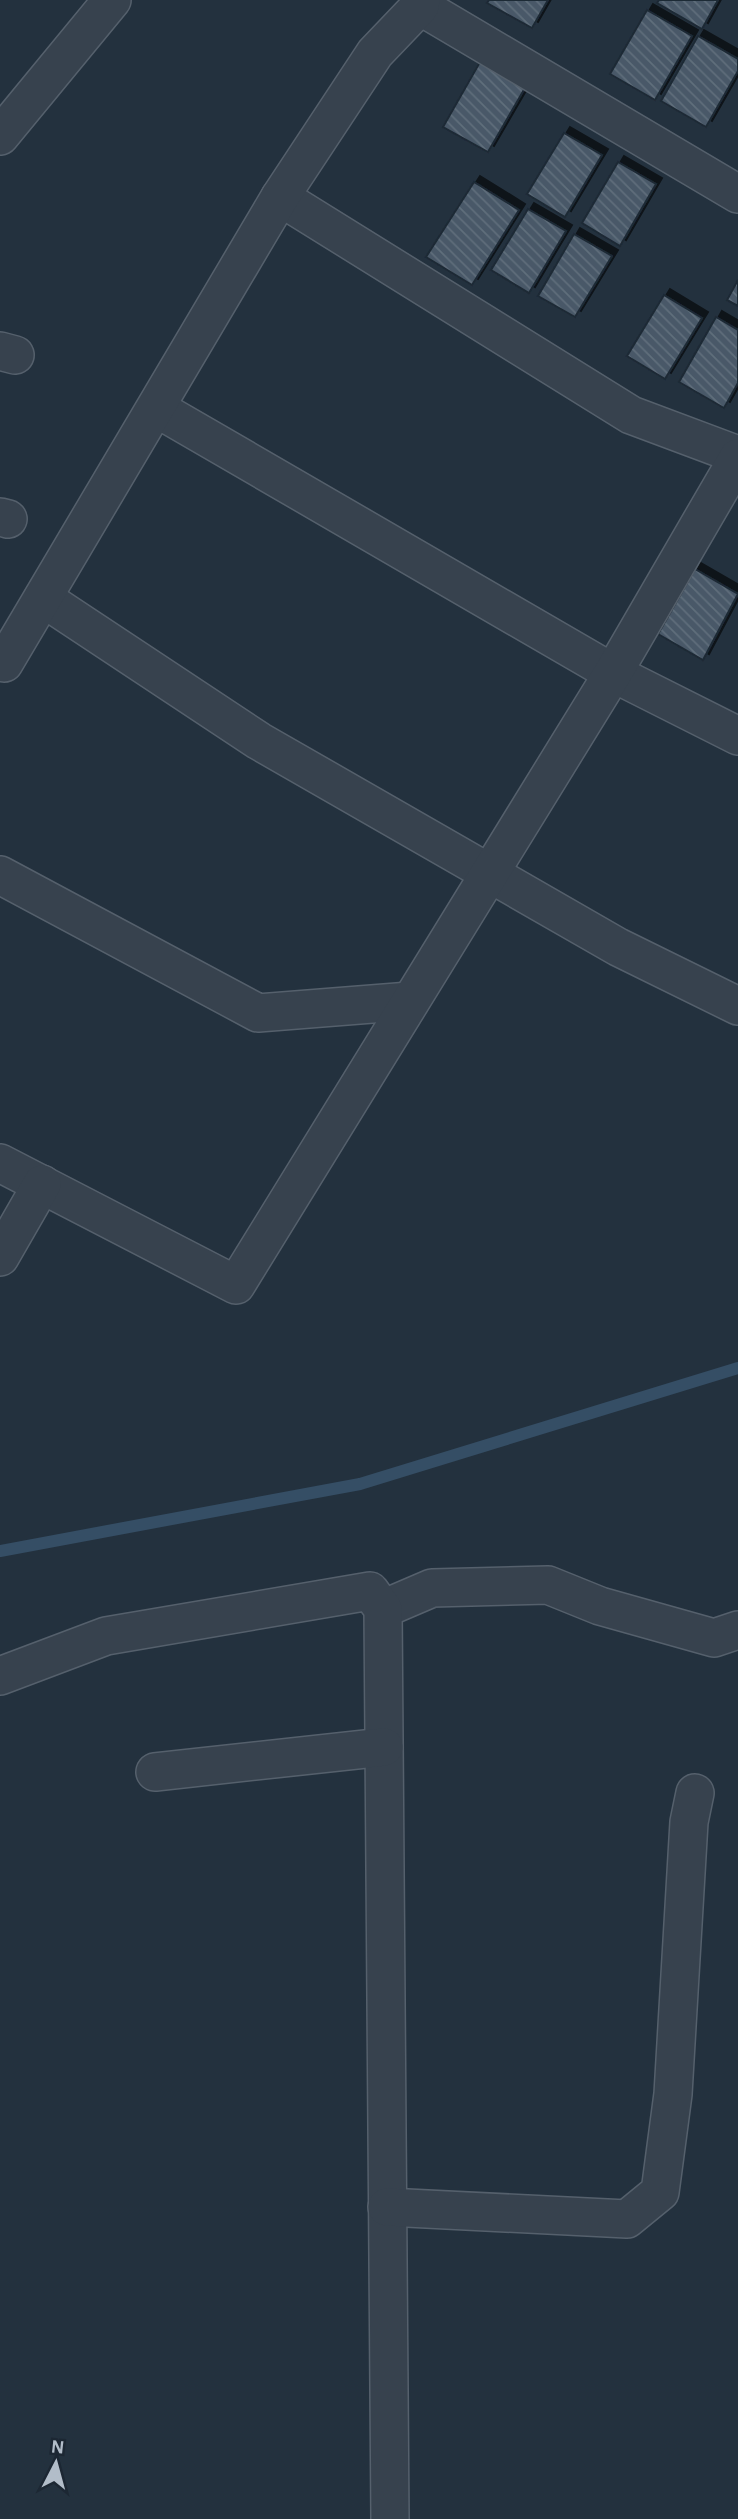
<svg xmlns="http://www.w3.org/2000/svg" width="738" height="2519" font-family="'Alegreya Sans',sans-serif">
  <defs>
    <pattern id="building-back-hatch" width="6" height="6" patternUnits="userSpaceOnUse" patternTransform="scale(1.75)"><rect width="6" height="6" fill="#485867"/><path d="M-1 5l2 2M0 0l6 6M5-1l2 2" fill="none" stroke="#606e7b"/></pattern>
    <filter id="shadow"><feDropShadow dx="6" dy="-6" stdDeviation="0" flood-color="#0009"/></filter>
  </defs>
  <rect width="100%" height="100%" fill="#23313e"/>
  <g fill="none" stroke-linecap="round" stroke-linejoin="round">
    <polyline stroke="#354e65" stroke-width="12" points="0,1551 360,1484 738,1368"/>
  </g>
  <g fill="url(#building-back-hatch)" stroke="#1e2935" stroke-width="2" filter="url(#shadow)">
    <polygon points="489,0 548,0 532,28 487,3"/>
    <polygon points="659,0 718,0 702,29 657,3"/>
    <polygon points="647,10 692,36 655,100 610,74"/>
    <polygon points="698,36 738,59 738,71 706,127 661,101"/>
    <polygon points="480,62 525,88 488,152 443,127"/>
    <polygon points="564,133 602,155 565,217 527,194"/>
    <polygon points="618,162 656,184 620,246 582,223"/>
    <polygon points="474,182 519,210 472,285 426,257"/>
    <polygon points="528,209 566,231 529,293 491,270"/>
    <polygon points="574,234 612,256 575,317 538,296"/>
    <polygon points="738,280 738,306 727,300"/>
    <polygon points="664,295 702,318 665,379 627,356"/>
    <polygon points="716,317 738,330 738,383 724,408 679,382"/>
    <polygon points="695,569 738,594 703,660 658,634"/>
  </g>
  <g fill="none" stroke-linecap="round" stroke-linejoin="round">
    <g stroke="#55606c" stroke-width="40">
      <g id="street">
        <polyline points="420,6 738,194"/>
        <polyline points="0,136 112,0"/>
        <polyline points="280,197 631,415 738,455"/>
        <polyline points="0,351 15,355"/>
        <polyline points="156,408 613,673 738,736"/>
        <polyline points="0,517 8,519"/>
        <polyline points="43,598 259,741 618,947 738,1006"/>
        <polyline points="0,662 4,663 280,197 375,53 420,6 421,0"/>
        <polyline points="0,875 258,1013 410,1001"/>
        <polyline points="0,1163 236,1285 613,673 738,458"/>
        <polyline points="0,1257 42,1184"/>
        <polyline points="383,1609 432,1588 548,1585 600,1606 714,1638 738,1630"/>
        <polyline points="0,1676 106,1636 370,1591 383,1609 390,2519"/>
        <polyline points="155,1772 384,1747"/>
        <polyline points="387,2207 627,2219 660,2192 673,2094 689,1822 695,1793"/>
      </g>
    </g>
    <use href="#street" stroke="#37424e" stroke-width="37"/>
  </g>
  <g transform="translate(56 2463) rotate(6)" stroke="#1c2733" stroke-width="5" paint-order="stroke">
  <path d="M0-5L12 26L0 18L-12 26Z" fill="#b2bdc9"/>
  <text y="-10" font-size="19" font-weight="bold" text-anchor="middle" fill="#b2bdc9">N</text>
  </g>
</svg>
